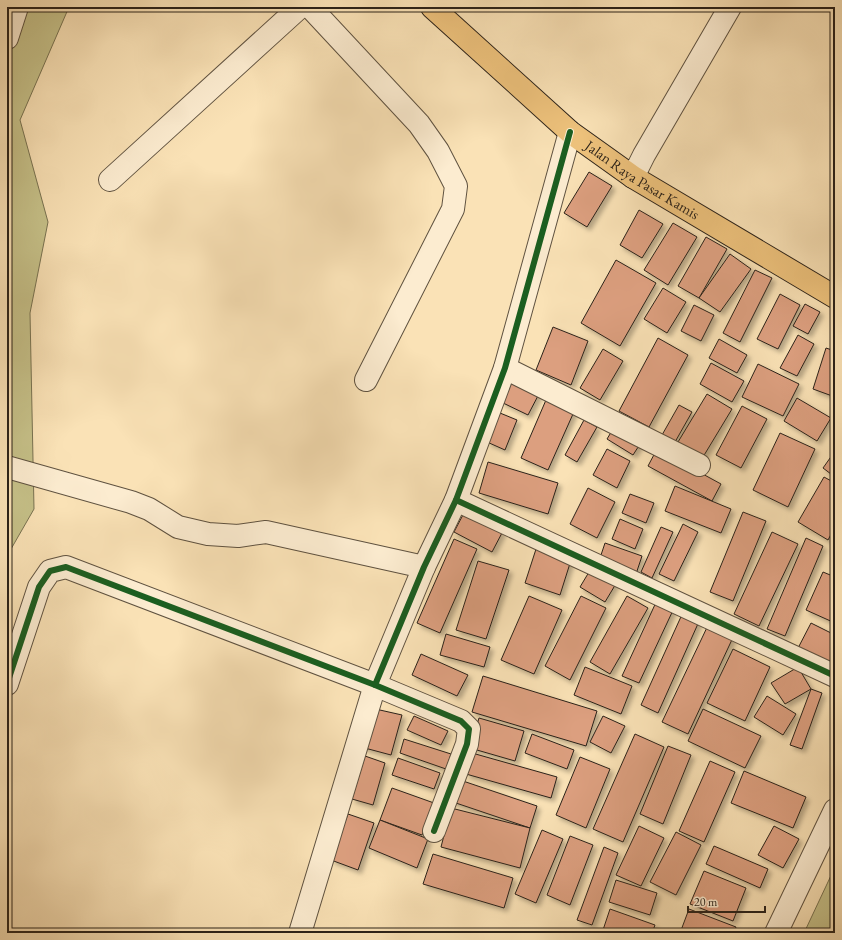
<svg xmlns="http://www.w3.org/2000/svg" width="842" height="940" font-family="'EB Garamond',serif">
  <defs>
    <filter id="shadow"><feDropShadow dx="3.5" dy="3.5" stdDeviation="2" flood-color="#0004"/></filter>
  </defs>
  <rect width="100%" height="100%" fill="#fae2b6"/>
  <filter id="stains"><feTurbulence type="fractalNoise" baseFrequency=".005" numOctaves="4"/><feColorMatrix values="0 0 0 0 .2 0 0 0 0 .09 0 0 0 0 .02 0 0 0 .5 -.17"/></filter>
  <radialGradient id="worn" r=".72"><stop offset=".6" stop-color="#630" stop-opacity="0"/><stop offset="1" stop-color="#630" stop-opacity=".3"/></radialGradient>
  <g fill="#c6c189" stroke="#787251">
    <polygon points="7,7 69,7 20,120 48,222 30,313 34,509 7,556"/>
    <polygon points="835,867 835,933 804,933"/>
  </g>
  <g fill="#dc9f7f" stroke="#2b2219" filter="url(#shadow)">
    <polygon points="589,172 612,186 587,227 564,213"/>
    <polygon points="639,210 663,224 642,258 620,245"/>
    <polygon points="673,223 697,237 668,285 644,270"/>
    <polygon points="706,237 727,249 699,298 678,286"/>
    <polygon points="730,254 751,269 720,312 699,298"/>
    <polygon points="616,260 656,283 620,346 581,323"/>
    <polygon points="755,270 772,278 740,342 723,333"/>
    <polygon points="663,288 686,302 667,333 644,319"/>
    <polygon points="780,294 800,305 778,349 757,339"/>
    <polygon points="805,304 820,312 808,334 793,326"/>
    <polygon points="694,305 714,315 701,341 681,331"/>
    <polygon points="553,327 588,341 571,385 536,370"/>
    <polygon points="798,335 814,344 797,376 780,368"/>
    <polygon points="658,338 688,355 649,427 619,411"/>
    <polygon points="719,339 747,355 737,373 709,358"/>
    <polygon points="826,348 835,351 835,397 813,389"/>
    <polygon points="603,349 623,361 600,400 580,388"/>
    <polygon points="711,363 744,381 732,402 700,384"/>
    <polygon points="758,364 799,384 783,416 742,397"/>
    <polygon points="512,379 540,392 528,415 501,402"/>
    <polygon points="549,393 577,405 548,470 521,458"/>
    <polygon points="707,394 732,409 703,457 678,442"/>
    <polygon points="797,398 831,418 817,441 784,421"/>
    <polygon points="679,405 692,412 675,442 662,435"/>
    <polygon points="742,406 767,419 741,468 716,455"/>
    <polygon points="500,413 517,420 505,450 487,442"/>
    <polygon points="584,420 597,427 577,462 565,455"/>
    <polygon points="616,424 642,441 633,455 607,439"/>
    <polygon points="780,433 815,449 788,507 753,490"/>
    <polygon points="607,449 630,461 617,488 593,475"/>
    <polygon points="657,449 721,484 712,501 648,466"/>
    <polygon points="835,451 835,477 823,468"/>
    <polygon points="488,462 558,483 548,514 479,493"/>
    <polygon points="824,477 835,483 835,527 828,540 798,522"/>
    <polygon points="675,486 731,509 721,533 665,511"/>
    <polygon points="588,488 615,502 597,538 570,524"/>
    <polygon points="630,494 654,503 646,523 622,513"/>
    <polygon points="465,511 503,531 492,552 454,532"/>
    <polygon points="743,512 766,521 733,601 710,592"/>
    <polygon points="620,519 643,529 635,549 612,539"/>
    <polygon points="683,524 698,532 674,581 659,574"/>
    <polygon points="661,527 673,532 652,578 641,572"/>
    <polygon points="772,532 798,544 759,626 734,614"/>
    <polygon points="806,538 823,546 785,636 767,629"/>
    <polygon points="454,539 477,549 440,633 417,623"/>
    <polygon points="605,543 642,556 636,574 599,561"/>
    <polygon points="537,546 572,557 560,595 525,583"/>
    <polygon points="478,561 509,570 486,639 456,630"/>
    <polygon points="592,567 617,582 605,602 580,587"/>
    <polygon points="823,572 835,577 835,623 806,610"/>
    <polygon points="529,596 562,610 534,674 501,660"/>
    <polygon points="581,596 606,608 570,680 545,666"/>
    <polygon points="627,596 648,608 610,674 590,662"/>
    <polygon points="658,598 675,606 639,683 622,676"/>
    <polygon points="684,610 701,617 658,713 641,705"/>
    <polygon points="711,619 736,631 688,734 662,722"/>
    <polygon points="811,623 835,635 835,672 796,652"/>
    <polygon points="446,634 490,647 484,667 440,655"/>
    <polygon points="733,649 770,667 745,721 707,703"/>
    <polygon points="421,654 468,675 457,696 412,675"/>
    <polygon points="585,667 632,686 621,714 574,695"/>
    <polygon points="798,667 811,689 785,704 771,683"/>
    <polygon points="483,676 597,711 586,746 472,712"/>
    <polygon points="811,689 822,693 802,749 790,745"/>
    <polygon points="767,696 796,714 783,735 754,717"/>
    <polygon points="371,708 402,715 391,755 361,747"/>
    <polygon points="703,709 761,736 745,768 688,741"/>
    <polygon points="414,716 448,731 441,745 407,730"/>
    <polygon points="603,716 625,726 611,753 590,742"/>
    <polygon points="479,718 524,731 515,761 470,748"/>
    <polygon points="532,734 574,750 567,769 525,753"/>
    <polygon points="635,734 664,747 623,842 593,829"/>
    <polygon points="404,739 451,754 446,769 400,753"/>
    <polygon points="668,746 691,755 663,824 640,814"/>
    <polygon points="472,753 557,777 551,798 466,774"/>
    <polygon points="365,756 385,763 373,805 352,799"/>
    <polygon points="580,757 610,769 586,828 556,815"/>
    <polygon points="398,758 440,773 434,789 392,775"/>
    <polygon points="710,761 735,772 704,842 679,831"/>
    <polygon points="744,771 806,797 793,828 731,803"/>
    <polygon points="457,779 537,806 530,828 450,801"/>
    <polygon points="392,788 434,803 422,835 380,820"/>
    <polygon points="451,808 530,828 520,868 441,847"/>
    <polygon points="348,814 374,823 358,870 331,860"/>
    <polygon points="380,820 428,839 417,868 369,848"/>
    <polygon points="639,826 664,838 641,886 616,875"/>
    <polygon points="774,826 799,839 783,868 758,855"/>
    <polygon points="542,830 563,839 536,903 515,894"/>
    <polygon points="676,832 701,845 676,895 650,882"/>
    <polygon points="570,836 593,845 570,905 547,895"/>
    <polygon points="714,846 768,869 760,888 706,864"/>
    <polygon points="604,847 618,853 592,925 577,920"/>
    <polygon points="433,854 513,878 504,908 423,884"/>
    <polygon points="704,871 746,888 733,921 690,904"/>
    <polygon points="616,880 657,893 650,915 609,902"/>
    <polygon points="610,909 655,925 652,933 602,933"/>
    <polygon points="689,909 736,927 734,933 680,933"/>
  </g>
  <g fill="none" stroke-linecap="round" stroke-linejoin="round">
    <g stroke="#5f5240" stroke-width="24">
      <g id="minor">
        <polyline points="310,7 419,124 438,151 456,186 453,209 366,380"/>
        <polyline points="7,38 17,7"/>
        <polyline points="633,177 644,155 730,7"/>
        <polyline points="110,180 300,7"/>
        <polyline points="505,368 699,465"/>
        <polyline points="7,467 131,502 149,509 178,527 208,534 238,536 266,532 424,567"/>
        <polyline points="456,500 835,676"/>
        <polyline points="7,684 39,587 50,571 66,567 375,685 461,721 469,729 467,744 434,831"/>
        <polyline points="300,933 375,685 424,567 456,500 505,368 570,132"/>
        <polyline points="776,933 835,810"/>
      </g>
    </g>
    <g stroke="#2b2219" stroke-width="24">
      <g id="major">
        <path id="s1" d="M432,7L570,132L633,177L835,297"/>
      </g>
    </g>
    <use href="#minor" stroke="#fcecd0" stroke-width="22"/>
    <use href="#major" stroke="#edc17b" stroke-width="22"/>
    <g stroke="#fcecd0" stroke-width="8">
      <g id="cycleway">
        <polyline points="456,500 835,676"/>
        <polyline points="7,684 39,587 50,571 66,567 375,685 461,721 469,729 467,744 434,831"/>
        <polyline points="375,685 424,567 456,500 505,368 570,132"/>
      </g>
    </g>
    <use href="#cycleway" stroke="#1b5e20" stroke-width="6"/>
  </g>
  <g text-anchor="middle" stroke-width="3.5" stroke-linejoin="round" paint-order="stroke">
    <g font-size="15" fill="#2b2219" stroke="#fcecd0">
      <text dy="5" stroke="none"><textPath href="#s1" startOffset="273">Jalan Raya Pasar Kamis</textPath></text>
    </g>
  </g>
  <rect width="842" height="940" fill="none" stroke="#fae2b6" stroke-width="24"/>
  <rect x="8" y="8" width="826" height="924" fill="none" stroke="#2b2219" stroke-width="2"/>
  <rect x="12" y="12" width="818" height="916" fill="none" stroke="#2b2219"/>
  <path d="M688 906v6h77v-6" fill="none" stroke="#2b2219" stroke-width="2"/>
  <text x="694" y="906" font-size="12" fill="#2b2219" stroke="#fcecd0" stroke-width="3" paint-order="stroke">20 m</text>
  <rect width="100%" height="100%" filter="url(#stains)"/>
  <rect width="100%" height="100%" fill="url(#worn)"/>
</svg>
